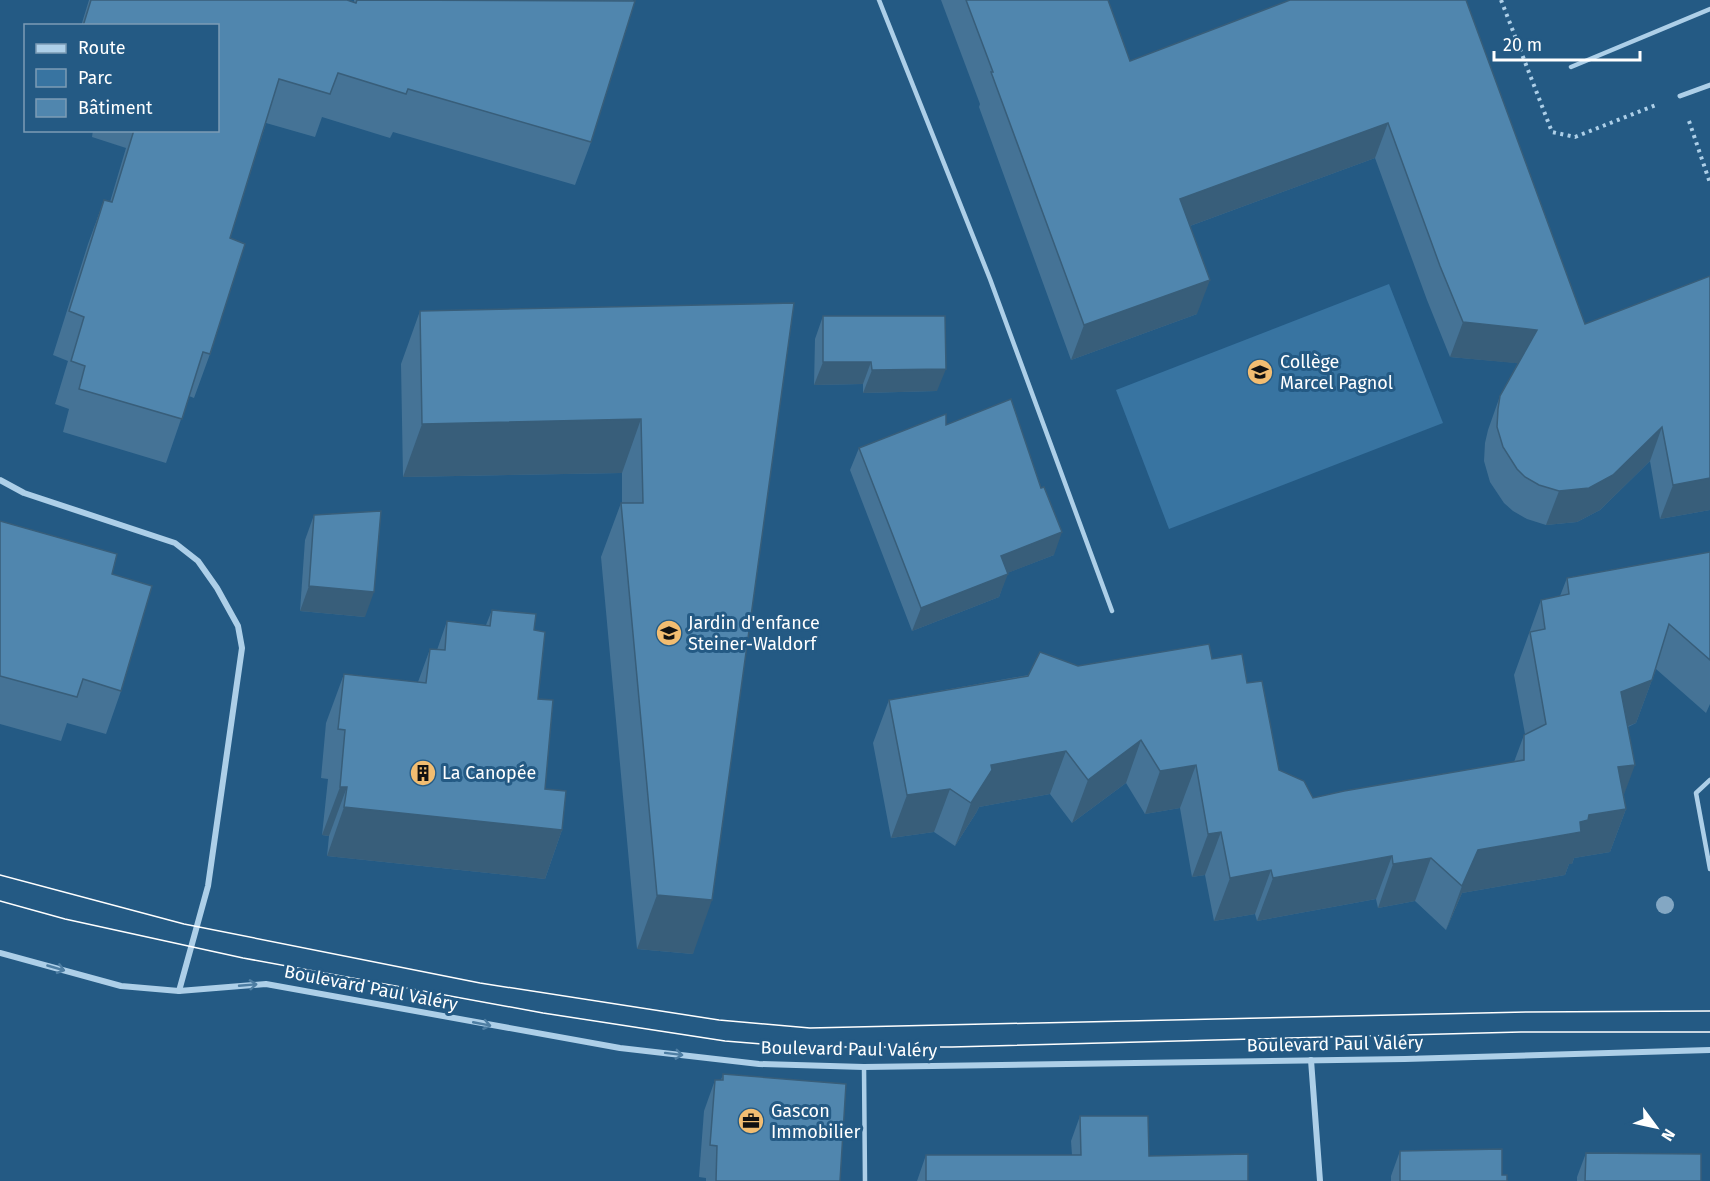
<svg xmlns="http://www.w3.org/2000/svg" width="1710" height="1181" font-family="'Fira Sans',sans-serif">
  <rect width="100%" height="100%" fill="#245a84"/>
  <polygon fill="#3874a1" points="1389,284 1443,423 1169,529 1116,390"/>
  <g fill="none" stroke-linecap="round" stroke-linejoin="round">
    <g stroke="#adcfe8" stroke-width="4" stroke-dasharray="3 4.5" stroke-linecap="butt">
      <polyline points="1501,0 1552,132 1575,137 1656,105"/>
      <polyline points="1689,121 1710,183"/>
    </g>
    <g stroke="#adcfe8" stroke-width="4.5">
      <polyline points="879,0 990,279 1112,611"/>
      <polyline points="1571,67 1710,9"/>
      <polyline points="1710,780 1696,793 1710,869"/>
      <polyline points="864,1067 865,1181"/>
    </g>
    <polyline stroke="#adcfe8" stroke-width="5" points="1680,96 1710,85"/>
    <g stroke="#adcfe8" stroke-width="6">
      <polyline points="0,480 24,493 175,543 198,561 217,588 238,626 242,648 208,886 179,991"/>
      <polyline points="0,953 121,986 179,991 266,984 620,1048 759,1064 864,1067 1405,1059 1710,1050"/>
      <polyline points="1311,1060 1320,1181"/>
    </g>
    <g stroke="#fff" stroke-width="1.5">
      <polyline points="0,875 184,924 480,983 719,1020 810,1028 1527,1012 1710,1011"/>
      <polyline points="0,901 65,919 243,958 543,1013 725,1041 762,1044 804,1047 952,1047 1521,1032 1710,1032"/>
    </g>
  </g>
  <circle fill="#83a7c3" cx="1665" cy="905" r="9"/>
  <g fill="#457396">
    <polygon points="89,0 347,0 354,2 354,0 633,0 591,142 575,185 393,132 390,138 322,117 315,137 266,123 230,238 210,354 194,398 189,396 166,463 63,432 69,409 55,404 68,361 53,355 88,244 104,200 110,202 126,148 92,137 93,130 218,130 218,26 81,26"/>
    <polygon points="941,0 1108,0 1130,61 1290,0 1585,324 1710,276 1710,510 1660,519 1650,461 1600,510 1577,522 1546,525 1527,519 1513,511 1504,503 1490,482 1484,461 1485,443 1488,430 1500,396 1518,363 1450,357 1427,300 1375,158 1190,226 1197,314 1071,360 979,107 980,104"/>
    <polygon points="794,303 693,954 637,949 601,557 621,503 622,503 622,473 403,477 401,364 420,311"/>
    <polygon points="823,316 937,391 863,393 863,384 814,385 815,339"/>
    <polygon points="946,425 1054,555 1007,573 999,597 912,631 850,470 859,448"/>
    <polygon points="314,515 365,617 300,611 305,540"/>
    <polygon points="0,521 112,574 121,691 106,734 67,723 61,741 0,724"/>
    <polygon points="1710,552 1710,704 1706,713 1656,669 1636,723 1628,727 1623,797 1626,809 1610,852 1574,858 1572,864 1569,864 1565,875 1462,893 1446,930 1415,901 1378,908 1376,899 1257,921 1255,914 1214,921 1205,875 1192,877 1180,808 1145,814 1126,783 1072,823 1050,794 979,807 976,813 955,846 934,832 891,838 873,743 889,700 1078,666 1212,659 1247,683 1279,770 1313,798 1514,762 1524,735 1525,734 1514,675 1541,600 1560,596 1567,578"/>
    <polygon points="492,610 534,630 538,699 545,789 562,830 545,879 327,856 329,836 322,835 328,779 321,778 326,723 344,674 418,682 430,649 437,650 447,621 486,625"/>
    <polygon points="723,1074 840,1181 706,1181 706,1178 699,1177 704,1111 715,1080 721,1080"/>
    <polygon points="1080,1116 1149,1156 1248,1181 917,1181 926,1155 1072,1155 1071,1141"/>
    <polygon points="1400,1151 1502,1175 1507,1181 1391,1181 1391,1176"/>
    <polygon points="1586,1153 1701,1181 1577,1181 1577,1177"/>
  </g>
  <g fill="#385e7a">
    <polygon points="1388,123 1375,158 1168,234 1180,199"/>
    <polygon points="1210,280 1197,314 1071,360 1084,325"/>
    <polygon points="1463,322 1537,330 1525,364 1450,357"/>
    <polygon points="823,362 871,362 863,384 814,385"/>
    <polygon points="946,369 937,391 863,393 872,370"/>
    <polygon points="641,419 622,473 403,477 422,424"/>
    <polygon points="1662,427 1650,461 1600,510 1577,522 1546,525 1559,491"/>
    <polygon points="1710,478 1710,510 1660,519 1673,485"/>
    <polygon points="1062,532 1054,555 992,579 1001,556"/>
    <polygon points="1008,574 999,597 912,631 921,608"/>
    <polygon points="309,586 374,592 365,617 300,611"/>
    <polygon points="1652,680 1636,723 1605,735 1621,692"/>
    <polygon points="1141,740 1126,783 1072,823 1088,780"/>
    <polygon points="1066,751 1050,794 979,807 976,813 955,846 971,803 991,765"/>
    <polygon points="1196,765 1180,808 1145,814 1160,771"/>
    <polygon points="1635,765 1619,808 1618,767"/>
    <polygon points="340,787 347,787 329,836 322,835"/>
    <polygon points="950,789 934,832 891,838 907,795"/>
    <polygon points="344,807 562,830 545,879 327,856"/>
    <polygon points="1626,809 1610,852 1574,858 1572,864 1569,864 1565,875 1462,893 1446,930 1462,886 1478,850 1580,822 1589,815"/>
    <polygon points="1221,832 1205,875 1192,877 1208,834"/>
    <polygon points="1392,856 1376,899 1257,921 1273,878"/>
    <polygon points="1431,858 1415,901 1378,908 1393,864"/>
    <polygon points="1271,870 1255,914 1214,921 1230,878"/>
    <polygon points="657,895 712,900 693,954 637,949"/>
  </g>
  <g fill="#5086ae" stroke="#385e7a" stroke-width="1.5">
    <polygon points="91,0 347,0 356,3 357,0 635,1 591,142 408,89 406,94 338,73 330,94 279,79 230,238 245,244 210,354 203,352 182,419 79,389 85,366 71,361 84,317 69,311 104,200 112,202 134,130 218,130 218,26 83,26"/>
    <polygon points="966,0 1108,0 1130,61 1290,0 1466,0 1585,324 1710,276 1710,478 1673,485 1662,427 1613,475 1589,488 1559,491 1539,485 1525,477 1517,469 1503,447 1497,427 1498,409 1500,396 1537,330 1463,322 1440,266 1388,123 1180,199 1210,280 1084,325 991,72 993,72"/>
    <polygon points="794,303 712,900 657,895 621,503 643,503 641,419 422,424 420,311"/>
    <polygon points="823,316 945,316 946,369 872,370 871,362 823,362"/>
    <polygon points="1011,399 1041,488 1044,487 1062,532 1001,556 1008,574 921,608 859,448 946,414 946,425"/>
    <polygon points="381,511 374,592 309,586 314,515"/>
    <polygon points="0,521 117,554 112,574 152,586 121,691 83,679 77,697 0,676"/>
    <polygon points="1710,552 1710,660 1669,624 1652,680 1621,692 1635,765 1618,767 1626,809 1589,815 1588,820 1580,822 1581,832 1478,850 1462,886 1431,858 1393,864 1392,856 1273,878 1271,870 1230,878 1221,832 1208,834 1196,765 1160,771 1141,740 1088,780 1066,751 991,765 992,770 971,803 950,789 907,795 889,700 1028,676 1040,652 1078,666 1209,644 1212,659 1242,654 1247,683 1262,681 1279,770 1304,781 1313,798 1344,791 1524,760 1524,735 1546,724 1530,632 1545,629 1541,600 1569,594 1567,578"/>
    <polygon points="492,610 536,614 534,630 545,632 538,699 553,700 545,789 566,791 562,830 344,807 347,787 340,787 345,730 338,729 344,674 426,683 430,649 445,650 447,621 490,626"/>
    <polygon points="723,1074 846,1084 840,1181 716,1181 717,1146 710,1145 715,1080 723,1080"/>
    <polygon points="1080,1116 1148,1116 1149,1156 1248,1154 1248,1181 926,1181 926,1155 1081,1155"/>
    <polygon points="1502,1149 1502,1175 1507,1175 1507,1181 1400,1181 1400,1151"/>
    <polygon points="1586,1153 1701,1154 1701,1181 1585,1181"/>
  </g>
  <defs><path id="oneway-shaft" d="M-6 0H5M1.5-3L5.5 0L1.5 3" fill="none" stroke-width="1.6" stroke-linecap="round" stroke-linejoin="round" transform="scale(1.5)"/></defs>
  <g stroke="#4d7da2">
    <use href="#oneway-shaft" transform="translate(56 968) rotate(16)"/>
    <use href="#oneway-shaft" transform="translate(248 985) rotate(-5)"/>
    <use href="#oneway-shaft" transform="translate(482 1024) rotate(11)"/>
    <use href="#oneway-shaft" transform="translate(674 1054) rotate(7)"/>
  </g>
  <defs>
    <g id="school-disc" transform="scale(1.35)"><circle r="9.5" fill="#f2bd71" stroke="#245a84"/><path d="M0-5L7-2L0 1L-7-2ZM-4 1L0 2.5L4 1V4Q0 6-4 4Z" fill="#111"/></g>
    <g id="building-disc" transform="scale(1.35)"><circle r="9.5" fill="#f2bd71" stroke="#245a84"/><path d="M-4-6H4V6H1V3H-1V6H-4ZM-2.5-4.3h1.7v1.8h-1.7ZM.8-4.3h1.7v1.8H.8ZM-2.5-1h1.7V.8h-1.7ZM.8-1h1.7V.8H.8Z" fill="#111"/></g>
    <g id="office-disc" transform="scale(1.35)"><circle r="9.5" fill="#f2bd71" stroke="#245a84"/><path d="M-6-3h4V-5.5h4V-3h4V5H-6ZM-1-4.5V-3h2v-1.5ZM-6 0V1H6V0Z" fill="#111"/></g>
  </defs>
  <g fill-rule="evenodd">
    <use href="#school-disc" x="1260" y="372"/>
    <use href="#school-disc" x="669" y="633"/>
    <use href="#building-disc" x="423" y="773"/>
    <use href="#office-disc" x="751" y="1121"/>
  </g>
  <g text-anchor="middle" stroke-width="6" stroke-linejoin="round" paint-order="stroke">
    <g font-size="18" fill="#fff" stroke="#245a84" text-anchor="start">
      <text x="1280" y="368">Collège<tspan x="1280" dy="21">Marcel Pagnol</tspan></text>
      <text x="688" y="629">Jardin d'enfance<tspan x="688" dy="21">Steiner-Waldorf</tspan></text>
      <text x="442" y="779">La Canopée</text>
      <text x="771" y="1117">Gascon<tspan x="771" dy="21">Immobilier</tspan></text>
    </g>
    <g font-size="18" fill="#fff" stroke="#245a84">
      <text transform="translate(371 988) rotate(11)" y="6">Boulevard Paul Valéry</text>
      <text transform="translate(1335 1044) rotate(-1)" y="6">Boulevard Paul Valéry</text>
      <text transform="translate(849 1049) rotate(1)" y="6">Boulevard Paul Valéry</text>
    </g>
  </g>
  <rect x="24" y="24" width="195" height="108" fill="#245a84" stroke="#7c9cb5" stroke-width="1.5"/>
  <rect x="36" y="44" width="30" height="9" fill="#adcfe8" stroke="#7c9cb5" stroke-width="1.5"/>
  <text x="78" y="54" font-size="18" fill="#ffffff">Route</text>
  <rect x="36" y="69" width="30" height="18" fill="#3874a1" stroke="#7c9cb5" stroke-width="1.5"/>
  <text x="78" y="84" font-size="18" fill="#ffffff">Parc</text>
  <rect x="36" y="99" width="30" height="18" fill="#5086ae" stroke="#7c9cb5" stroke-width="1.5"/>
  <text x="78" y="114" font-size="18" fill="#ffffff">Bâtiment</text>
  <g transform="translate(1656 1127) rotate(123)" stroke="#245a84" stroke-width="4.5" paint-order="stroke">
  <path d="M0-4.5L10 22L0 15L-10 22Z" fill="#ffffff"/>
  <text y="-9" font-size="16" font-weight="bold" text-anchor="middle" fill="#ffffff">N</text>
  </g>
  <path d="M1494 51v9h146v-9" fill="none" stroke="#ffffff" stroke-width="3"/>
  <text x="1503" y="51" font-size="18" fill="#ffffff" stroke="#245a84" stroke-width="4.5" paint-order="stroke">20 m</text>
</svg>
